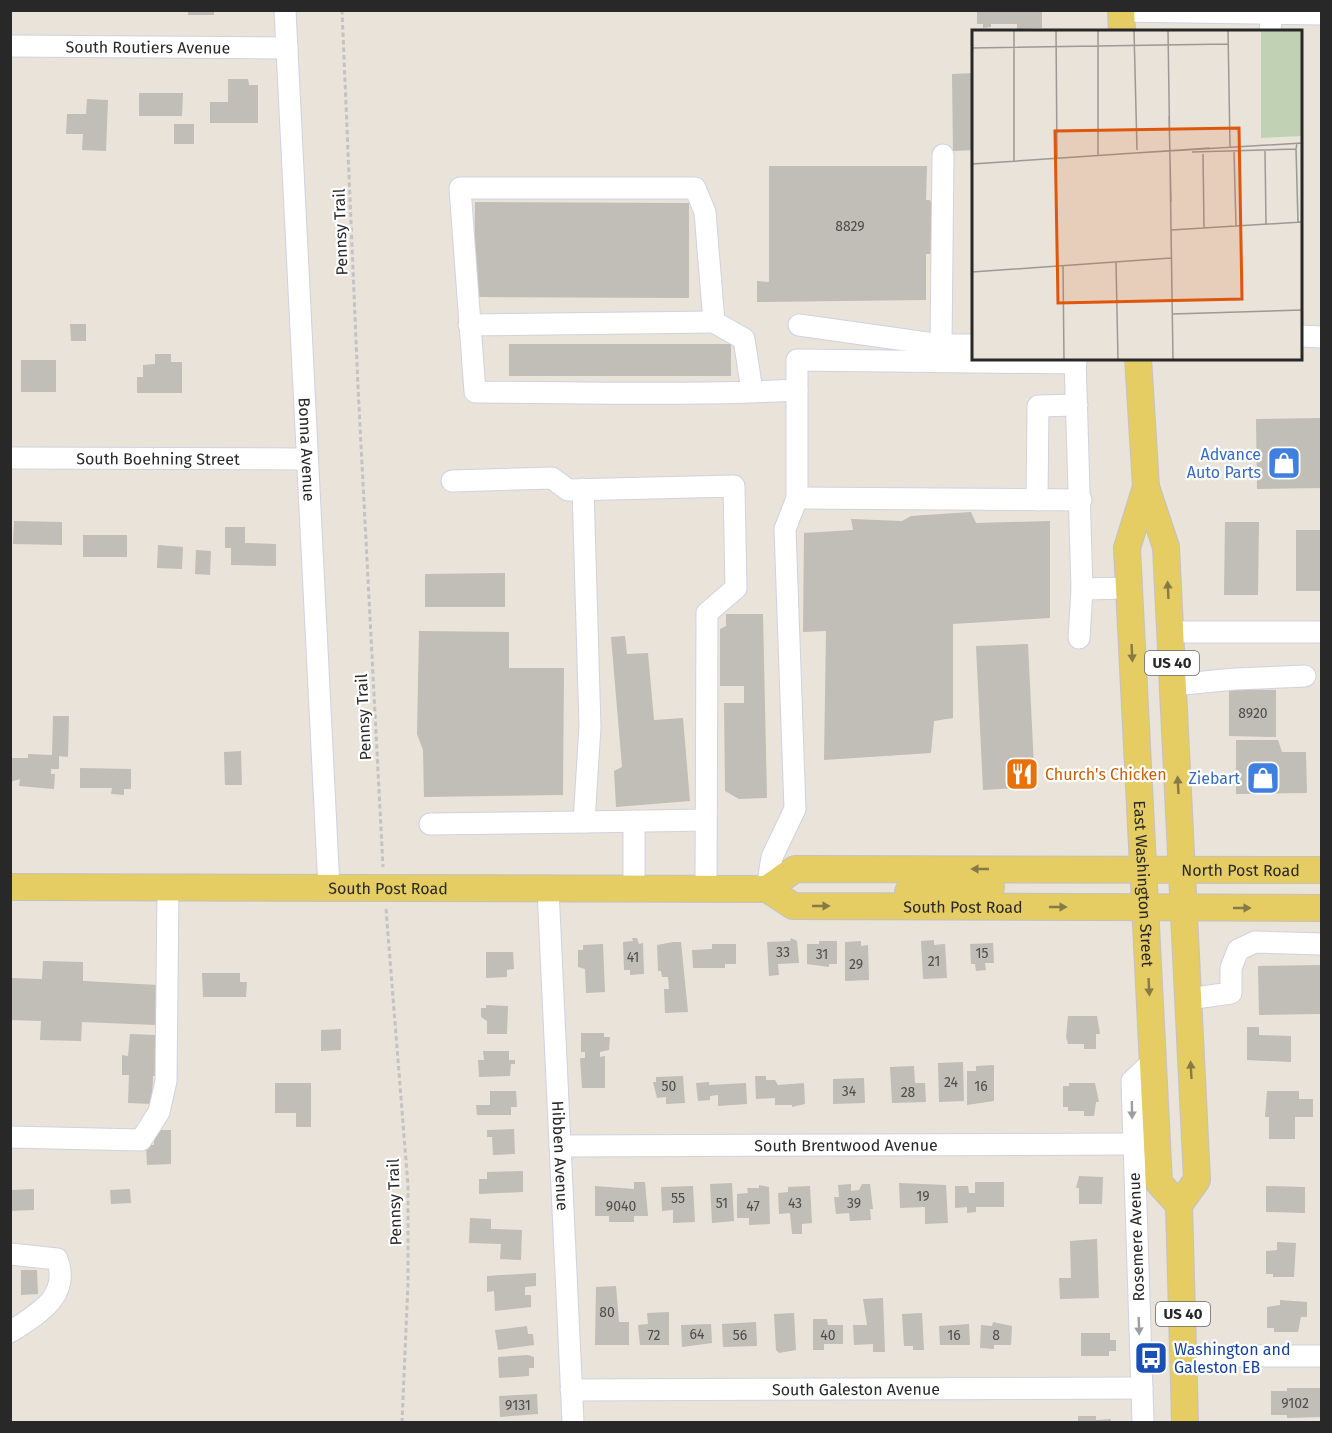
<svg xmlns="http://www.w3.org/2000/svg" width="1332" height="1433" font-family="'Fira Sans',sans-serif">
  <rect width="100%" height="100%" fill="#e9e3da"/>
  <g fill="#c1bdb7">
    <rect x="188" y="10" width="26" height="5"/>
    <polygon points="977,10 1042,10 1042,28 1017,29 1017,24 991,24 991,27 983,28 983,24 977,24"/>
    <polygon points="974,73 974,150 953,151 952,74"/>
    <polygon points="228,79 248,79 249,85 258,85 258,123 210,123 210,102 228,102"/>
    <polygon points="139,93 183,93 182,116 139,116"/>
    <polygon points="87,99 108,100 106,151 82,150 83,134 66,134 67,114 86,114"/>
    <rect x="174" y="124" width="20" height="20"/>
    <polygon points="769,166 927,166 926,200 930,200 932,205 932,248 930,254 926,254 926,300 757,302 757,281 769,282"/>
    <polygon points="475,202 689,203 689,298 474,297"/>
    <polygon points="70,324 86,324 86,341 71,341"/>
    <rect x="509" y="344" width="222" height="32"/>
    <polygon points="155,354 171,354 171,362 182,362 182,393 137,393 137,377 143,377 143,365 155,364"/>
    <rect x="21" y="360" width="35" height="32"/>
    <polygon points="1322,418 1322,488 1257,489 1256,419"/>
    <polygon points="971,512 976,523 1050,521 1050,618 953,624 953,718 934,721 931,753 824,760 826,631 803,632 804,533 853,530 851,519 902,521 911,516"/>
    <polygon points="14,521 62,522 62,545 13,544"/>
    <polygon points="1225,522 1259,522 1258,595 1224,595"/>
    <polygon points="225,527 245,527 245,543 276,544 276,566 231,565 231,548 225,548"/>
    <rect x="1296" y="530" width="26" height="61"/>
    <rect x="83" y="535" width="44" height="22"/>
    <polygon points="158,545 183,547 182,569 157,568"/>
    <polygon points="196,550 211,551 210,575 195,574"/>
    <polygon points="505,573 505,607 425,607 425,574"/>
    <polygon points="726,614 763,614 767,798 739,799 725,791 724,703 744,703 744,686 720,686 720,629 726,626"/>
    <polygon points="419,631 509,632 509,668 564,668 563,795 424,797 423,750 417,734"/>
    <polygon points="625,636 627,654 648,653 654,720 683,718 690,801 616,807 614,771 622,767 611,637"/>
    <polygon points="1028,644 1035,787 983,790 976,646"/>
    <polygon points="1229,689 1276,690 1276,737 1229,736"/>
    <polygon points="53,716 69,716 68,757 59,756 59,769 51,769 51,774 55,774 54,789 19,786 20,779 10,782 10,758 28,758 28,754 52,755"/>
    <polygon points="1236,740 1278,740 1282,752 1306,752 1307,793 1236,794"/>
    <polygon points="241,751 242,785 225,785 224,752"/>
    <polygon points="80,768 131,769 131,789 124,789 124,795 111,794 112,788 80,788"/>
    <polygon points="632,938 637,938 639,944 643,943 644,974 630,975 630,970 624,970 623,942 633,941"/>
    <polygon points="791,938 797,941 799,963 778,964 779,975 769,976 767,942 790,941"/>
    <polygon points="934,940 934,945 945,944 947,978 923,979 921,941"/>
    <polygon points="819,941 837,941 837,964 829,964 829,967 807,964 807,944 819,944"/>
    <polygon points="861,941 861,946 868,945 869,980 845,981 845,942"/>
    <polygon points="673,942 681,942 688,1012 665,1013 664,989 669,989 668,977 662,977 661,971 658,971 657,945"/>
    <polygon points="993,943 994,963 985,963 986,970 976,971 975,964 971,964 970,944"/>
    <polygon points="603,944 605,992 586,993 585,969 578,967 578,950 583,950 583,945"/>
    <polygon points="712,944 736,944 736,964 725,964 725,968 693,968 692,950 712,949"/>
    <polygon points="486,952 513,952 514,969 507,970 507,977 486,978"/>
    <polygon points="43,961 83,962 83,981 158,985 156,1025 82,1022 81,1041 40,1040 41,1021 10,1020 10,978 42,979"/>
    <polygon points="1322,965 1322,1014 1259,1015 1258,966"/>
    <polygon points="202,973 240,973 240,982 247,982 246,997 203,997"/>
    <polygon points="486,1005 508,1006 507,1034 487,1034 487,1021 481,1017 481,1008 486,1008"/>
    <polygon points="1068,1016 1097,1016 1100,1034 1096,1034 1096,1049 1084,1049 1084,1044 1068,1044 1066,1037"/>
    <polygon points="1247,1027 1259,1027 1259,1035 1291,1036 1291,1062 1247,1060"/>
    <polygon points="341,1029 341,1050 321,1051 321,1030"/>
    <polygon points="581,1033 604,1033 604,1037 610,1037 609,1050 600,1052 600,1057 605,1056 605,1088 582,1088 580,1058 585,1058 585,1052 581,1052"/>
    <polygon points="130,1034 156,1035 155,1058 162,1058 161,1076 153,1076 152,1104 128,1103 129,1075 122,1075 122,1055 128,1056"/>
    <polygon points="483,1051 509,1051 509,1060 515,1060 515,1064 511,1064 510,1076 479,1077 478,1060 484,1060"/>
    <polygon points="963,1062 964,1101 939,1102 938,1063"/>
    <polygon points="994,1065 994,1101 967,1105 967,1071 976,1071 976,1066"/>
    <polygon points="914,1066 915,1083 925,1083 926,1102 892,1103 890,1067"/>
    <polygon points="683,1076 685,1103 666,1104 666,1097 657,1098 653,1082 656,1082 656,1077"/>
    <polygon points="755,1076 766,1076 766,1080 775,1080 778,1085 804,1083 805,1104 792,1107 792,1105 775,1105 775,1098 756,1099"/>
    <polygon points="864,1078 865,1103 833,1104 833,1079"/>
    <polygon points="709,1082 709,1085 746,1083 747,1104 718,1106 718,1095 710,1096 710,1100 698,1101 696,1083"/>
    <polygon points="275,1083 311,1083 311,1127 296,1127 296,1113 275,1113"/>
    <polygon points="1069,1083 1095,1083 1099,1102 1096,1102 1094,1116 1084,1116 1084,1111 1068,1111 1068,1107 1063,1107 1063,1086 1069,1086"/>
    <polygon points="490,1091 516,1091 517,1107 511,1107 511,1115 477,1115 476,1105 490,1105"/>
    <polygon points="1267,1091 1299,1091 1299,1099 1313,1099 1313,1117 1295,1117 1295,1139 1269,1139 1269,1117 1265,1117"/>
    <polygon points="514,1129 515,1154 493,1155 492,1137 487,1137 487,1130"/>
    <polygon points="154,1130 171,1130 171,1164 147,1165 146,1145 154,1145"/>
    <polygon points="523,1171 523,1192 479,1194 479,1179 487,1179 487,1172"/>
    <polygon points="1079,1176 1103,1177 1102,1204 1079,1204 1079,1188 1076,1188"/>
    <polygon points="634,1182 645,1182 648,1216 634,1216 634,1222 609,1222 609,1216 595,1216 595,1186 634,1189"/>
    <polygon points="975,1182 1004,1182 1004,1207 976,1207 976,1212 967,1213 967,1207 955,1208 955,1186 968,1186 969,1193 975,1193"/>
    <polygon points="732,1183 734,1221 712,1223 710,1184"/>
    <polygon points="899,1183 946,1185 948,1223 925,1224 925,1207 900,1208"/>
    <polygon points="851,1184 851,1191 859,1190 862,1184 870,1184 873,1209 870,1209 871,1220 850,1221 849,1213 836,1214 834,1197 839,1197 838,1185"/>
    <polygon points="759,1185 769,1187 770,1224 749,1225 749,1218 737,1218 737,1194 748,1193 747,1188 759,1188"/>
    <polygon points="693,1186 695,1222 673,1223 673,1210 662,1211 661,1187"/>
    <polygon points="810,1186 812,1223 802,1224 802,1234 792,1234 790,1213 779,1214 778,1193 788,1192 788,1187"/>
    <polygon points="1266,1186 1305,1187 1305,1213 1266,1212"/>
    <polygon points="34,1189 34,1210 10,1211 10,1190"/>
    <polygon points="130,1189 131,1203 111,1204 110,1190"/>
    <polygon points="470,1218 491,1219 491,1229 522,1230 521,1260 500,1259 501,1244 469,1243"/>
    <polygon points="1097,1239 1099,1298 1060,1299 1059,1278 1071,1278 1070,1241"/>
    <polygon points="1277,1242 1296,1243 1294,1277 1273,1277 1273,1274 1266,1274 1266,1251 1277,1250"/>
    <polygon points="21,1270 37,1270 38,1294 21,1295"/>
    <polygon points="536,1273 536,1286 525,1287 525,1295 531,1295 531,1307 495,1311 494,1291 487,1292 487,1276"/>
    <polygon points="616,1286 619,1322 629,1322 629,1345 595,1345 596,1287"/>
    <polygon points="883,1298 885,1352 873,1352 873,1344 854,1345 853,1325 867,1325 863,1299"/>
    <polygon points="1280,1300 1307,1302 1307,1317 1301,1317 1298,1332 1274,1332 1274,1328 1267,1328 1267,1307 1280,1305"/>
    <polygon points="669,1312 669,1345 640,1345 638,1325 648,1324 647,1313"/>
    <polygon points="794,1313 796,1350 779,1353 776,1350 774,1314"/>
    <polygon points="922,1313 924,1350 913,1350 913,1346 904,1346 902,1314"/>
    <polygon points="813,1319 827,1319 828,1325 843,1325 843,1344 824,1344 824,1350 813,1350"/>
    <polygon points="756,1322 757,1346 723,1347 722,1324"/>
    <polygon points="993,1322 1012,1326 1011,1345 994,1345 994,1349 980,1348 981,1325 992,1326"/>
    <polygon points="711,1324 712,1343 682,1347 681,1325"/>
    <polygon points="969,1324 970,1345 940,1345 939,1326"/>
    <polygon points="527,1326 528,1334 533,1334 534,1345 498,1350 495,1330"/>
    <polygon points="1081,1333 1110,1333 1110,1340 1116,1340 1116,1351 1109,1351 1109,1356 1081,1356"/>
    <polygon points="528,1355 534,1357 534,1368 529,1368 529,1376 499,1378 498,1357"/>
    <polygon points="1287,1388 1320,1388 1320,1417 1287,1418 1287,1415 1271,1415 1271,1391 1287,1391"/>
    <polygon points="537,1394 538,1414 500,1417 499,1396"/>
    <polygon points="1078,1416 1096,1416 1096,1420 1111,1419 1111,1422 1078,1422"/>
  </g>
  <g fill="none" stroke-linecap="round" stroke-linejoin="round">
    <g stroke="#d0d2e0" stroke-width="23">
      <g id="minor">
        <path id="s1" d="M285,10L329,888"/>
        <polyline points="1121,11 1322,14"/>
        <polyline points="1270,32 1272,13"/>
        <path id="s2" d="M10,46L287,48"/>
        <polyline points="943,155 941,345 974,345"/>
        <polyline points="469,325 714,322"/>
        <polyline points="799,325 941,345"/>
        <polyline points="1300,336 1322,337"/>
        <polyline points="1075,358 1082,589 1129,588"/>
        <path d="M752,391L744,339L714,322L705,212L695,188H460L475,392C582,392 690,396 797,390"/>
        <path id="s3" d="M10,458L307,459"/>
        <polyline points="452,481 552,478 568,490 734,486 736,588 707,613 706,889"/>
        <polyline points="583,489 590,727 584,822 705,820"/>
        <polyline points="797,498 1081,500"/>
        <polyline points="1037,500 1038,406 1077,405"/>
        <polyline points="1170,632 1322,632"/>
        <polyline points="1079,638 1082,589"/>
        <polyline points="1173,685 1235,679 1305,676"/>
        <polyline points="634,821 634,889"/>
        <polyline points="430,824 584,822"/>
        <path id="s4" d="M548,889L573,1422"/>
        <polyline points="767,889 772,857 795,809 785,529 797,498 797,360 1076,363"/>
        <polyline points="1188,999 1231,993 1231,968 1238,950 1255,942 1322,944"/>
        <polyline points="10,1137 141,1140 159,1112 166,1081 168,888"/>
        <path id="s5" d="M560,1146L1133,1144"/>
        <path d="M10,1254L57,1259C71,1296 38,1314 10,1332"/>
        <polyline points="1185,1356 1322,1356"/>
        <path id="s6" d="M571,1390L1142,1388"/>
        <polyline points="1143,1422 1132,1081 1153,1061"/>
      </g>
    </g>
    <g stroke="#c3c3c3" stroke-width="28">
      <g id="major">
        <polyline points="1121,10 1122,32"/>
        <polyline points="1138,358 1146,487 1166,547 1197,1180 1179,1205 1185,1422"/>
        <path id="s7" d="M1146,487L1127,548L1159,1183L1179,1205"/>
        <path id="s8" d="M10,887L767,889L793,906L1322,908"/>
        <path id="s9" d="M767,889L795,869L1322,870"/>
        <polyline points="908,892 991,887"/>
      </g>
    </g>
    <g stroke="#c3c3c3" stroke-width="3" stroke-dasharray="4.5 3" stroke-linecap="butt">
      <polyline points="342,10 358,387 383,867"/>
      <polyline points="386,909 408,1186 408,1283 402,1422"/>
    </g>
    <use href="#minor" stroke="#fff" stroke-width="21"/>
    <use href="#major" stroke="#e5cc63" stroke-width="26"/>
  </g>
  <defs><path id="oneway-solid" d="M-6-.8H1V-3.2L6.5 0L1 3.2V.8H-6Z" transform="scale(1.5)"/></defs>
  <g fill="#867a46">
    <use href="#oneway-solid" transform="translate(1168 590) rotate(-93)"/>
    <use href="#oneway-solid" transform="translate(1132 653) rotate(87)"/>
    <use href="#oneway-solid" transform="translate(1178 785) rotate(-93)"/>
    <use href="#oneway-solid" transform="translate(980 869) rotate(-180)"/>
    <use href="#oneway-solid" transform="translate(821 906)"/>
    <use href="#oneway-solid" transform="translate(1058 907)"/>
    <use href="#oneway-solid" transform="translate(1242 908)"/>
    <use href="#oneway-solid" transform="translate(1149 987) rotate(87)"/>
    <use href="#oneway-solid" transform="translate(1191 1070) rotate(-93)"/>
  </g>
  <g fill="#9e9e9e">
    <use href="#oneway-solid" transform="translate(1132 1110) rotate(89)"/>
    <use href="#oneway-solid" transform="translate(1139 1326) rotate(88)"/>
  </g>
  <defs>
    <g id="shop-square" transform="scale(1.725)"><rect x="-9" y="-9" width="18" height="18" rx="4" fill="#3f7fe0" stroke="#fff"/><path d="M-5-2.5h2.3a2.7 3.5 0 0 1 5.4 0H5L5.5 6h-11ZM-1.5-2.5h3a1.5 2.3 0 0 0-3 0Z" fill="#fff"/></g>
    <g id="restaurant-square" transform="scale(1.725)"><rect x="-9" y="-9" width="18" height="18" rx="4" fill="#e8710a" stroke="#fff"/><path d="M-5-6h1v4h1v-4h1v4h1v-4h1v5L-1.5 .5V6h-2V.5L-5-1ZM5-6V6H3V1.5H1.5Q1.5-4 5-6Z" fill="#fff"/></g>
    <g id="bus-square" transform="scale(1.725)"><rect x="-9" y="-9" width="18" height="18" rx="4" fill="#1a4fb4" stroke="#fff"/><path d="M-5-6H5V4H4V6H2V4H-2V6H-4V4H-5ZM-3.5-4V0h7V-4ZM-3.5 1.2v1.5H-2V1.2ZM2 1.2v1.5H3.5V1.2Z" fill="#fff"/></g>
  </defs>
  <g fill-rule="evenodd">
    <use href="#shop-square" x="1284" y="463"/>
    <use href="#restaurant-square" x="1022" y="774"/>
    <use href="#shop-square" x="1263" y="778"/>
    <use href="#bus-square" x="1151" y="1358"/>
  </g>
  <g text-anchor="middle" stroke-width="4.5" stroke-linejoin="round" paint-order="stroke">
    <g font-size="14" fill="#4e4d4c">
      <text x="850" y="231">8829</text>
      <text x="1253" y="718">8920</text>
      <text x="783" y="957">33</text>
      <text x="982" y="958">15</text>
      <text x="822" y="959">31</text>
      <text x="633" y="962">41</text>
      <text x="934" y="966">21</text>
      <text x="856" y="969">29</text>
      <text x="951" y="1087">24</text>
      <text x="669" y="1091">50</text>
      <text x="981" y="1091">16</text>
      <text x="849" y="1096">34</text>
      <text x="908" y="1097">28</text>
      <text x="923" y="1201">19</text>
      <text x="678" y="1203">55</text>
      <text x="722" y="1208">51</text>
      <text x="795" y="1208">43</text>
      <text x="854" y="1208">39</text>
      <text x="621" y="1211">9040</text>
      <text x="753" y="1211">47</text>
      <text x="607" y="1317">80</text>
      <text x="697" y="1339">64</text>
      <text x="654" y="1340">72</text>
      <text x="740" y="1340">56</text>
      <text x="828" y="1340">40</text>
      <text x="954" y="1340">16</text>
      <text x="996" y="1340">8</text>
      <text x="1295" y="1408">9102</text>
      <text x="518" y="1410">9131</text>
    </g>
    <g fill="#fff" stroke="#686868" stroke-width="1.5">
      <rect x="1145" y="651" width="54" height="24" rx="4.5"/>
      <rect x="1156" y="1302" width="54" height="24" rx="4.5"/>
    </g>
    <g font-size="15" font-weight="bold" fill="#282828">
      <text x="1172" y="668">US 40</text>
      <text x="1183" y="1319">US 40</text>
    </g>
    <g font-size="16" fill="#282828" stroke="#fff">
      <text dy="6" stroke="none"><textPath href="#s2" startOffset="138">South Routiers Avenue</textPath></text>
      <text transform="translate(340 232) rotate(-92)" y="6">Pennsy Trail</text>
      <text dy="6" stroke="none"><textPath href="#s1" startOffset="440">Bonna Avenue</textPath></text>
      <text dy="6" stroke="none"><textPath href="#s3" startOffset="148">South Boehning Street</textPath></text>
      <text transform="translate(363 717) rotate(-93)" y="6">Pennsy Trail</text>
      <text dy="6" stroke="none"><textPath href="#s9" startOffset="480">North Post Road</textPath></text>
      <text dy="6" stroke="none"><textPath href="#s7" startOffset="400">East Washington Street</textPath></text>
      <text dy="6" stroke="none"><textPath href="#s8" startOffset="378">South Post Road</textPath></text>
      <text dy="6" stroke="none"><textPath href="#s8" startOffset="958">South Post Road</textPath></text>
      <text dy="6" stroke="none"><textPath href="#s5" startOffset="286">South Brentwood Avenue</textPath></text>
      <text dy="6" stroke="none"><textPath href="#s4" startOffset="267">Hibben Avenue</textPath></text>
      <text transform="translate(394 1202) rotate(-92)" y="6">Pennsy Trail</text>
      <text transform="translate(1136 1237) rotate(-92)" y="6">Rosemere Avenue</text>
      <text dy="6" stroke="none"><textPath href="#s6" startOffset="285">South Galeston Avenue</textPath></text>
    </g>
    <g font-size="16" fill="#366cbe" stroke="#fff" text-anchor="end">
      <text x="1261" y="460">Advance<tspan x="1261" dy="18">Auto Parts</tspan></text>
      <text x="1240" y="784">Ziebart</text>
    </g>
    <g font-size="16" fill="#c56008" stroke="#fff" text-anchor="start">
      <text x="1045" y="780">Church's Chicken</text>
    </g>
    <g font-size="16" fill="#164399" stroke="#fff" text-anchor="start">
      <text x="1174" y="1355">Washington and<tspan x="1174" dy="18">Galeston EB</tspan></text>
    </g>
  </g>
  <g transform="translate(972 30)">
    <rect width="330" height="330" fill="#e9e3da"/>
    <path d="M289,0H330V106L289,108Z" fill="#c0d2b3"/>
    <path fill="none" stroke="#9c9893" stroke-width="1.5" d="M84,0L85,128M126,0V126M162,0L165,120M196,0L201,330M256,0L258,117M0,18L256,14M197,86L199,172M324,119L326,192M293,121L294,194M220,122L324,119L325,113M262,122L264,196M147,124L330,113M231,124L232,198M42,131V0M0,134L238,118M199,200L330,192M144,232L146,330M91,236L92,330M0,242L199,228M200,284L330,280"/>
    <path fill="#de570d" fill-opacity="0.15" stroke="#de570d" stroke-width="3" d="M267,98L270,269L86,273L83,101Z"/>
    <rect width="330" height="330" fill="none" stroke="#282828" stroke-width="3"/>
  </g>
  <rect width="1332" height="1433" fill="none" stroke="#282828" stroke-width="24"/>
</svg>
